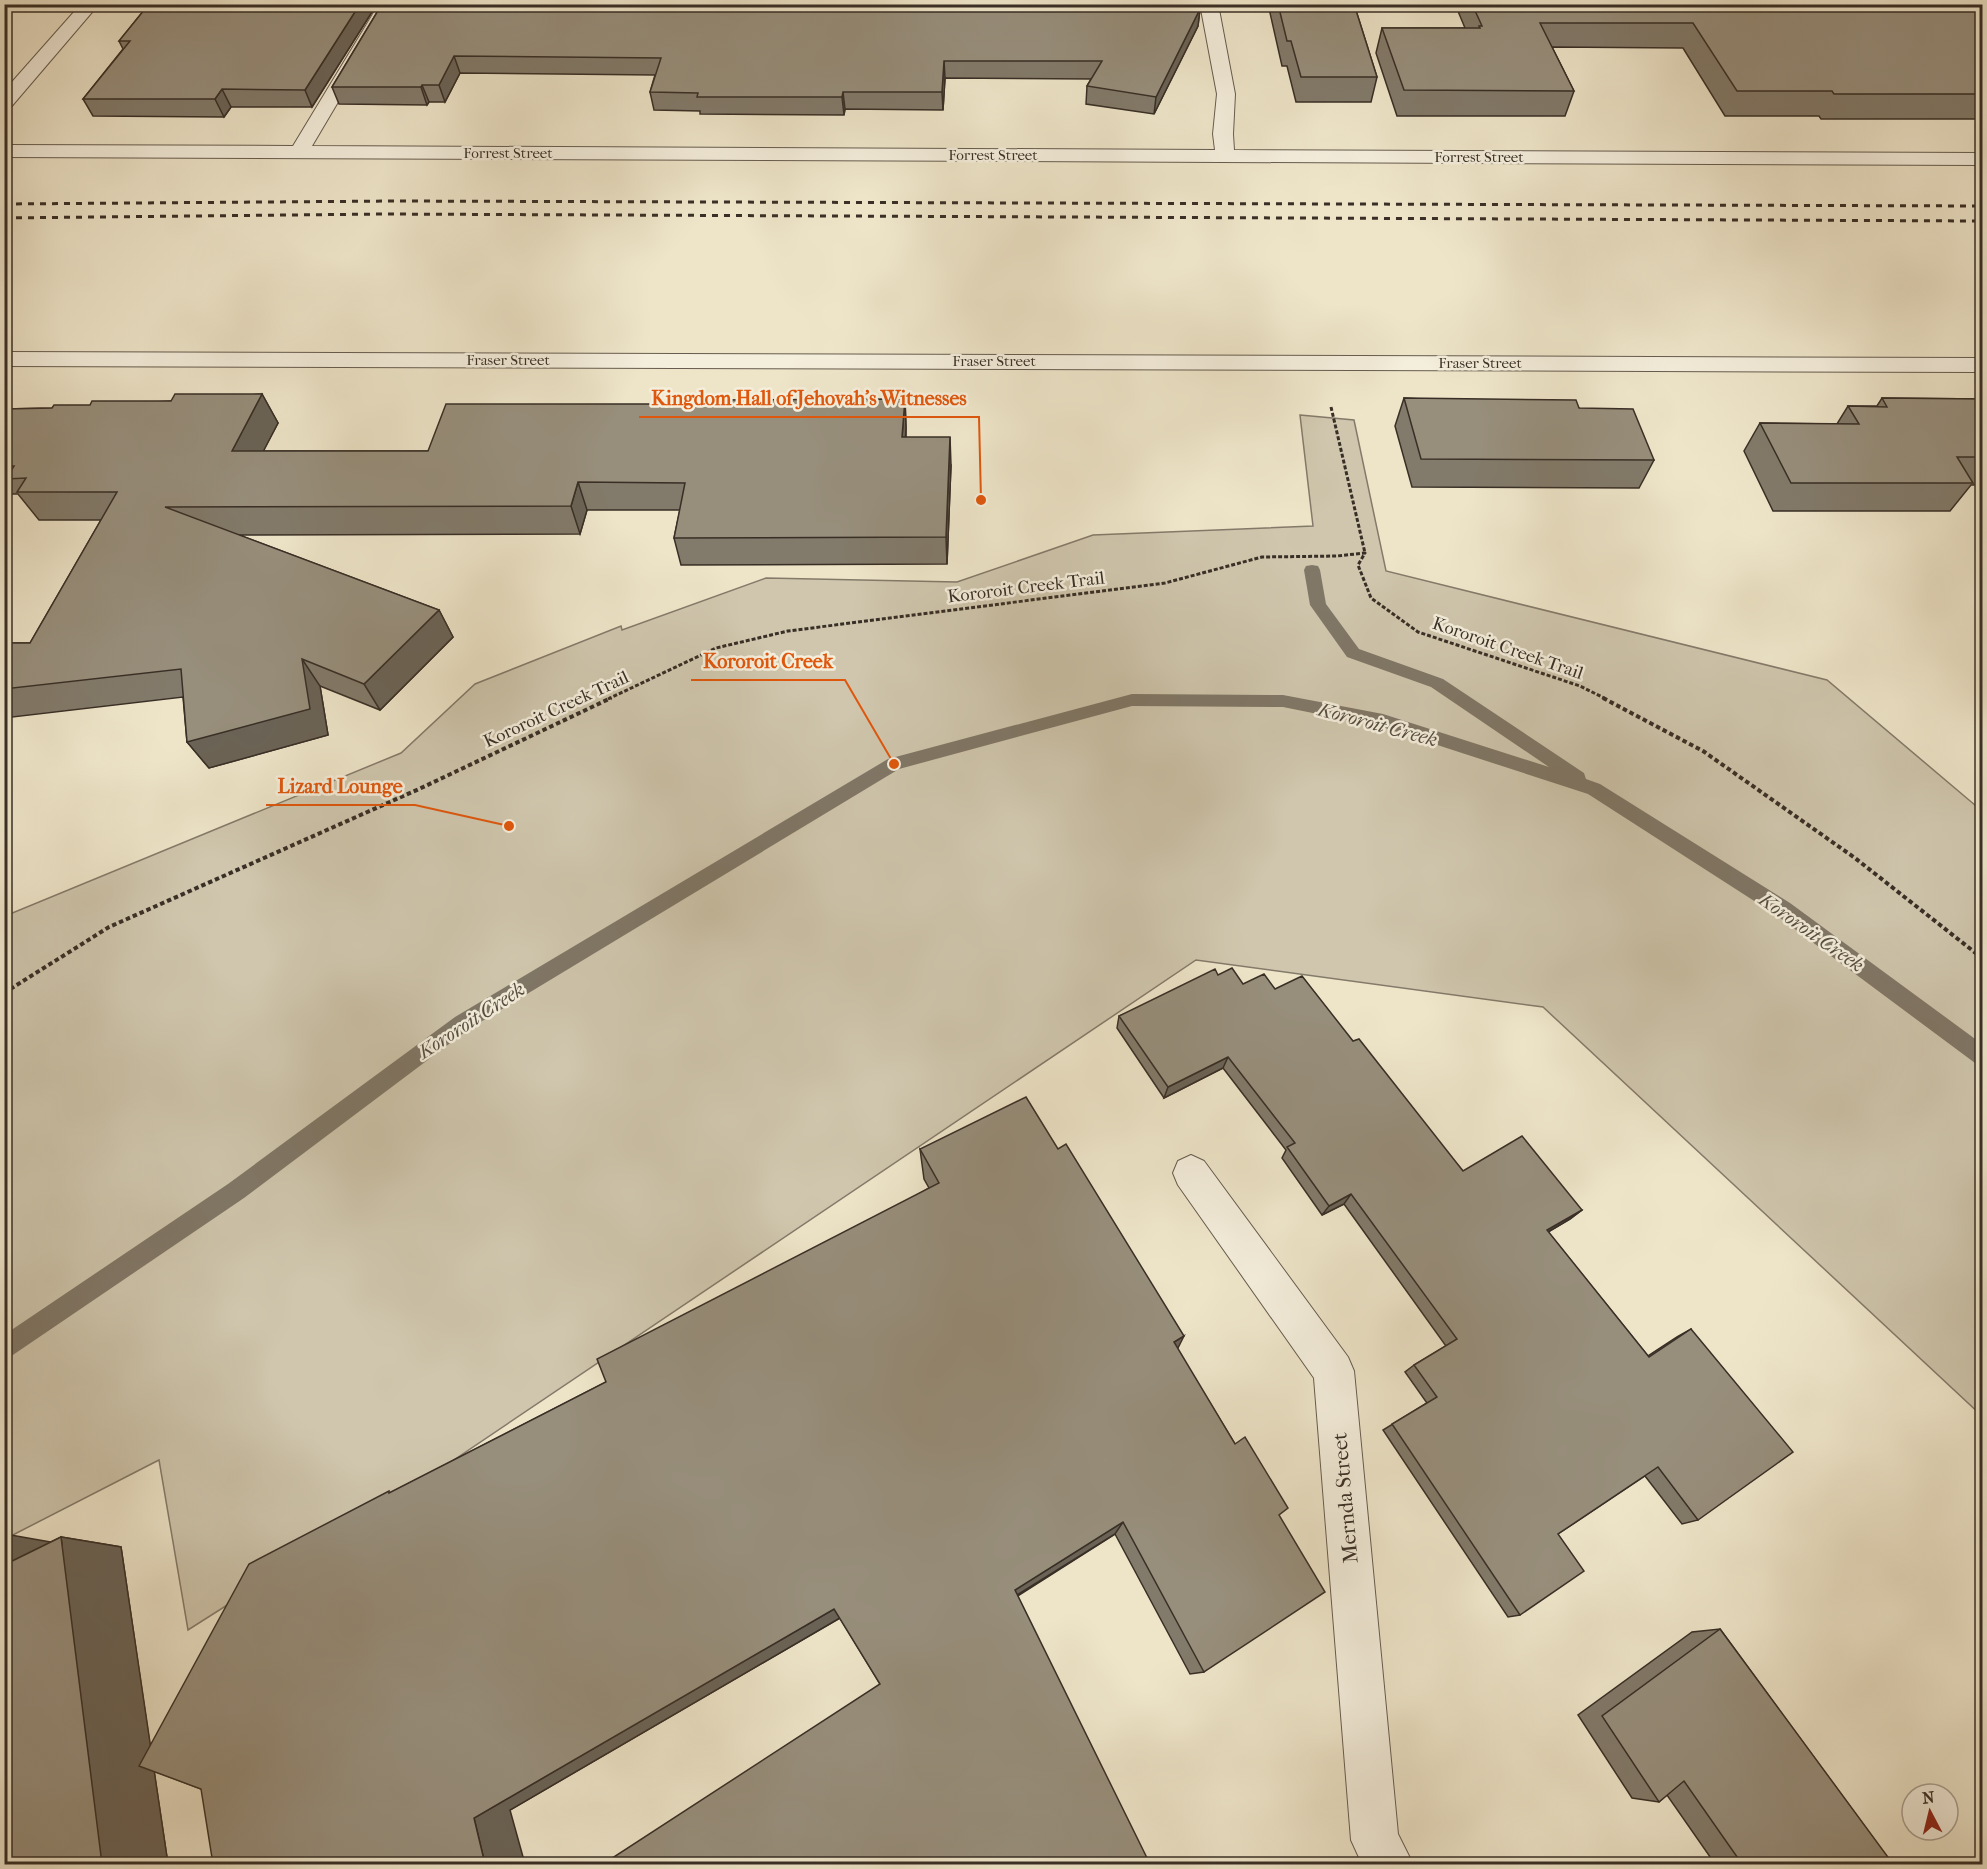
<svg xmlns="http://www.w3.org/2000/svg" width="1987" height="1869" font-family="'IM FELL French Canon',serif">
  <rect width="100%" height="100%" fill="#eee5c9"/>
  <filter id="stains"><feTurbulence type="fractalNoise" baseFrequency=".00333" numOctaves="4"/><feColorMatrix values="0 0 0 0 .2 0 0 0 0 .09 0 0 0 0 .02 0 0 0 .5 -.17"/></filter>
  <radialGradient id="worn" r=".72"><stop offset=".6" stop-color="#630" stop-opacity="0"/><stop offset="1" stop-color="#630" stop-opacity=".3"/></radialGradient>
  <polygon fill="#cfc6ad" stroke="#847a6a" stroke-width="1.5" points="1300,415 1354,420 1386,571 1827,680 1982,811 1982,1416 1543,1007 1196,960 427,1478 188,1630 159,1460 5,1539 5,916 401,753 475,684 621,626 622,630 766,578 957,582 1093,535 1313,526"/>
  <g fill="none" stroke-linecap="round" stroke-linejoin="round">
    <polygon fill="#807767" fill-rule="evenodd" points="1312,565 1318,566 1320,570 1326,604 1359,649 1443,679 1584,773 1586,779 1600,784 1790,903 1982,1044 1982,1065 1975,1063 1776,915 1588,794 1382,727 1283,707 1132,706 899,769 469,1029 244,1198 4,1361 4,1335 228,1184 455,1017 888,759 1132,694 1283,695 1383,714 1549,767 1431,687 1347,657 1310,605 1304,570 1306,566"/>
    <g stroke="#665c4f" stroke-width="2">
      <g id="minor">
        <polygon points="81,4 99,4 11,107 4,109 4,91"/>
        <polygon points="379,4 396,4 312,146 1215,150 1213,134 1217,94 1200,4 1218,4 1235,94 1233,134 1234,150 1982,153 1982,165 4,157 4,145 293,146"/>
        <polygon points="4,352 1982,358 1982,372 4,366"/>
        <polygon points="1191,1155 1204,1161 1348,1357 1354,1371 1398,1834 1413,1864 1362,1864 1351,1840 1314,1378 1178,1185 1173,1173 1178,1161"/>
      </g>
    </g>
    <g stroke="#392f26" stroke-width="3" stroke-dasharray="4 2" stroke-linecap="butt">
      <polyline points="1331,407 1365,553"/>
      <polyline points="608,699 716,648 788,631 1165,583 1262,557 1337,556 1365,553 1358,565 1371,598 1418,632 1580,686 1606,699"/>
    </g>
    <g stroke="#392f26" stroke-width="4" stroke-dasharray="4.5 3" stroke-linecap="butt">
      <polyline points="1603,698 1703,751 1855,858 1982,958"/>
      <polyline points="4,993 109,927 419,789 611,698"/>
    </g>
    <use href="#minor" fill="#f4eedc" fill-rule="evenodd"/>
    <g stroke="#392f26" stroke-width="3" stroke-dasharray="6 6" stroke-linecap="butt">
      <polyline points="4,204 396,201 1982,206"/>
      <polyline points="4,218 382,214 1982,221"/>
    </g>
  </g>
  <g fill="#827a6a" stroke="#392f26" stroke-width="1.5">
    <polygon points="149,4 377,4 312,107 231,107 224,117 93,116 83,99 123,49 119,41"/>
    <polygon points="382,4 1200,9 1198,26 1154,114 1086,104 1087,86 1091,79 945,78 943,110 845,109 844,115 700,114 700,111 654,110 650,92 655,75 460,73 445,102 429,102 427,105 339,104 332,87"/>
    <polygon points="1268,4 1354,4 1377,77 1371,102 1296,102 1287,66 1282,66"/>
    <polygon points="1455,4 1983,4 1983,119 1821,119 1819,116 1725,116 1683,48 1552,47 1574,91 1565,116 1397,116 1376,53 1382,28 1465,28"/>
    <polygon points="262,394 278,423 263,451 428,451 702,404 905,399 906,428 906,437 951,465 947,564 681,565 674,538 680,510 587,510 580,534 239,535 439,610 453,637 380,710 320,686 328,735 209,768 187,742 183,697 4,718 4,643 30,643 101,520 39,520 18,494 4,494 4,409 52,408 171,401"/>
    <polygon points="1404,398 1579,408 1654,460 1639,488 1412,487 1395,426"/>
    <polygon points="1882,398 1983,399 1983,485 1971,485 1950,511 1773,511 1744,451 1760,423 1837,424 1848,406 1877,406"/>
    <polygon points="1218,975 1243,984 1275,989 1353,1041 1463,1171 1582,1210 1570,1219 1548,1232 1648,1356 1677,1337 1691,1329 1698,1520 1682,1524 1645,1476 1558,1534 1520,1615 1508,1617 1383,1430 1427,1403 1405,1372 1414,1365 1446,1346 1344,1204 1322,1215 1282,1158 1286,1150 1223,1068 1164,1098 1117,1028 1119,1016"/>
    <polygon points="920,1149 1177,1349 1235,1444 1279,1515 1204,1672 1190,1674 1115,1534 880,1684 840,1618 510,1810 201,1789 154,1771 168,1864 4,1864 51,1542 61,1537 121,1547 150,1745 392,1492 606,1382 929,1188 924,1179"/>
    <polygon points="1720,1629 1890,1861 1899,1862 1900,1864 1715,1864 1667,1795 1659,1802 1632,1798 1578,1715 1692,1632"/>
  </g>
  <g fill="#6a6356" stroke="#392f26" stroke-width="1.5">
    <polygon points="360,4 377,4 312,107 305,90"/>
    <polygon points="1200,9 1198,26 1154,114 1156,97"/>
    <polygon points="454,56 460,73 445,102 439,85"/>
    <polygon points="944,61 945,78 943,110 942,92"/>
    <polygon points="422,85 429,102 427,105 421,87"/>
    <polygon points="222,89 231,107 224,117 215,99"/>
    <polygon points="843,92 845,109 844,115 842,97"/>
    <polygon points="262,394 278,423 249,479 232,451"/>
    <polygon points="905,399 906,428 904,465 902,437"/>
    <polygon points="950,437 951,465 947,564 946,537"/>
    <polygon points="578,482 587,510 580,534 571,506"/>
    <polygon points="439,610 453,637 380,710 364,684"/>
    <polygon points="302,659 320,686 328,735 209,768 187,742"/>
    <polygon points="1228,1057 1223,1068 1164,1098 1168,1087"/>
    <polygon points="1351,1194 1344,1204 1322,1215 1329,1206"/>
    <polygon points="1582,1210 1570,1219 1536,1239 1547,1230"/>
    <polygon points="1184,1336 1173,1358 1174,1342"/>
    <polygon points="1123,1522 1115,1534 1014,1597 1015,1590"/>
    <polygon points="5,1534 62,1544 61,1537 121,1547 168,1864 102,1864 8,1563"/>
    <polygon points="834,1609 845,1615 510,1810 525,1864 485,1864 474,1818"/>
  </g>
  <g fill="#978e7b" stroke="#392f26" stroke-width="1.5">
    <polygon points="149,4 360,4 305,90 222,89 215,99 83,99 130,41 119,41"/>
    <polygon points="382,4 1166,4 1200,9 1156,97 1087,86 1102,61 944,61 942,92 843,92 842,97 697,97 698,93 650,92 661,58 454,56 439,85 422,85 421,87 332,87"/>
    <polygon points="1278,4 1354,4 1377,77 1301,77 1291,41 1287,41"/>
    <polygon points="1472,4 1983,4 1983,94 1834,94 1832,91 1737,91 1693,23 1540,23 1574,91 1404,90 1382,28 1480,28 1479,26 1482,26"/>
    <polygon points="175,394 262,394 232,451 428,451 446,404 702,404 703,400 905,399 902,437 950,437 946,537 674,538 685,483 578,482 571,506 165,507 439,610 364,684 302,659 310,709 187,742 181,669 4,689 4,643 30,643 117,492 17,492 26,478 6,479 14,466 4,466 4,409 52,408 54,405 90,405 92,401 171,401"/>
    <polygon points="1404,398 1576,400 1579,408 1633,409 1654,460 1421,459"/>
    <polygon points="1882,398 1983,399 1983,457 1957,457 1973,483 1791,483 1760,423 1859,424 1848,406 1887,407"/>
    <polygon points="1232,968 1243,984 1264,974 1275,989 1302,976 1353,1041 1359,1039 1463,1171 1522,1136 1582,1210 1547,1230 1649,1357 1691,1329 1793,1452 1698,1520 1658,1467 1558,1534 1584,1571 1520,1615 1392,1424 1437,1397 1414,1365 1457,1339 1351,1194 1329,1206 1287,1147 1295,1143 1228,1057 1168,1087 1119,1016 1215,969 1218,975"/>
    <polygon points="1026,1097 1058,1149 1066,1144 1184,1336 1174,1342 1235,1444 1245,1437 1288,1508 1279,1515 1325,1592 1204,1672 1123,1522 1015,1590 1150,1864 603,1864 880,1684 834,1609 474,1818 485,1864 213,1864 201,1789 139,1766 249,1564 389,1491 389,1493 606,1382 597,1359 939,1183 920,1149"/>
    <polygon points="4,1534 8,1563 61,1537 102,1864 4,1864"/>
    <polygon points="1720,1629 1893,1864 1742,1864 1684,1781 1659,1802 1602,1716"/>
  </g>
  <g text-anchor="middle" stroke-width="5" stroke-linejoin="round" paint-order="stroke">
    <g font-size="15" fill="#392f26" stroke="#f4eedc">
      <text x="508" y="158">Forrest Street</text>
      <text x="993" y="160">Forrest Street</text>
      <text x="1479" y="162">Forrest Street</text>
      <text x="508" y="365">Fraser Street</text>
      <text x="994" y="366">Fraser Street</text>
      <text x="1480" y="368">Fraser Street</text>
    </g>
    <g font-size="18" fill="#392f26" stroke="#f4eedc">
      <text transform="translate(1026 587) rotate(-7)" y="6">Kororoit Creek Trail</text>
      <text transform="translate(1508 648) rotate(19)" y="6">Kororoit Creek Trail</text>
      <text transform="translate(556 709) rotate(-25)" y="6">Kororoit Creek Trail</text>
    </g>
    <g font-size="20" font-style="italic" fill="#574d41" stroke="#f4eedc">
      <text transform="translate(1378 724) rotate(15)" y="7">Kororoit Creek</text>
      <text transform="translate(1812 932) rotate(35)" y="7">Kororoit Creek</text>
      <text transform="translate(471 1020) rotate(-33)" y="7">Kororoit Creek</text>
    </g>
    <g font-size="21" fill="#392f26" stroke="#f4eedc">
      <text transform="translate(1345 1498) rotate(-95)" y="7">Mernda Street</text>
    </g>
  </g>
  <path fill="none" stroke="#df570d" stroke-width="2" d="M981 500L979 417H639M894 764L845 680H691M509 826L415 805H266"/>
  <g fill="#df570d" stroke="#f4eedc" stroke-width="2">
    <circle cx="981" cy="500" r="6"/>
    <circle cx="894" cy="764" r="6"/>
    <circle cx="509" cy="826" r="6"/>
  </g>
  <g font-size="20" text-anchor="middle" font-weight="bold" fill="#df570d" stroke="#f4eedc" stroke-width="5" stroke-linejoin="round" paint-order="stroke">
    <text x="809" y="405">Kingdom Hall of Jehovah's Witnesses</text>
    <text x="768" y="668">Kororoit Creek</text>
    <text x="340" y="793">Lizard Lounge</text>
  </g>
  <rect width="1987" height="1869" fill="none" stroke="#eee5c9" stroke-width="24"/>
  <rect x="6" y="6" width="1975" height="1857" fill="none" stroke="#392f26" stroke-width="3"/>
  <rect x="12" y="12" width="1963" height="1845" fill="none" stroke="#392f26" stroke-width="1.5"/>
  <g transform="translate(1930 1812) rotate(353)"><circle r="28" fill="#f4eedc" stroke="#a9a293" stroke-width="1.5"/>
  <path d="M0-4.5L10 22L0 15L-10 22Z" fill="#8f2418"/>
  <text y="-9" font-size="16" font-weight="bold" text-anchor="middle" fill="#392f26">N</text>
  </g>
  <rect width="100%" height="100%" filter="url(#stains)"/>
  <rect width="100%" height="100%" fill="url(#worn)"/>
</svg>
